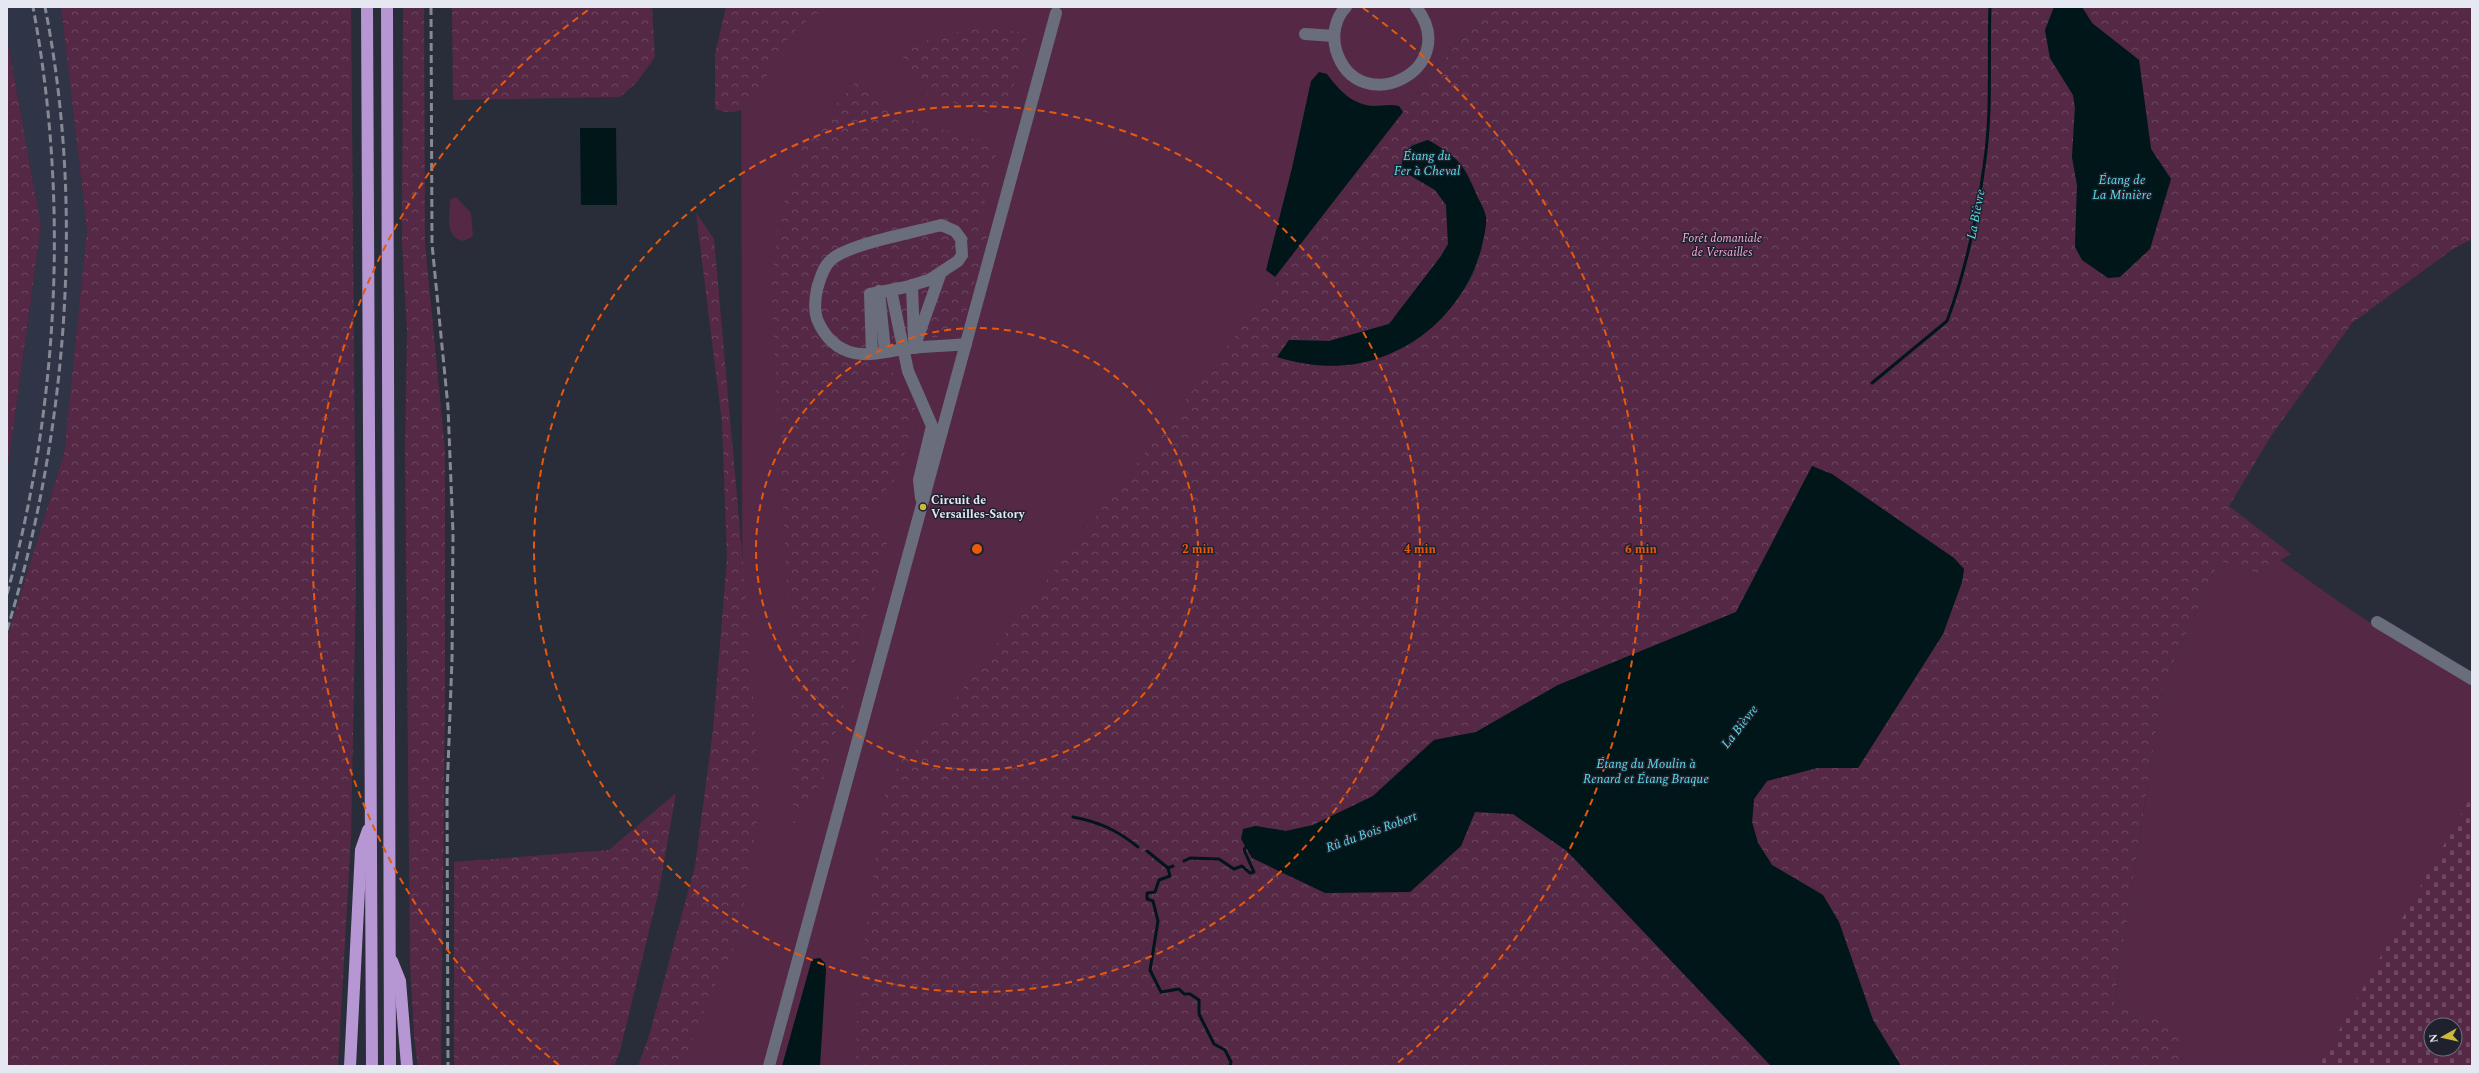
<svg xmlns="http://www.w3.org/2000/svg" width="2479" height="1073" font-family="Spectral,serif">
  <defs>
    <pattern id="forest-crowns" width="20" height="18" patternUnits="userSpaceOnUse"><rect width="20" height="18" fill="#552945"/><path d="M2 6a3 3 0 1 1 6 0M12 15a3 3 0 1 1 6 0" fill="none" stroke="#6d4860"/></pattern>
    <pattern id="cemetery-stones" width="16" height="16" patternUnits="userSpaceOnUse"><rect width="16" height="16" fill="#552945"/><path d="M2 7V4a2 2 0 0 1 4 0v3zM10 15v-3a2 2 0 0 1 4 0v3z" fill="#6d4860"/></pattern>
  </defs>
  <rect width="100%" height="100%" fill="#292c39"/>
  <polygon fill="#303447" points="7,7 61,7 87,230 64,454 7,638 7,473 41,226 7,38"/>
  <g fill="#552945">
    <polygon points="741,7 1483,7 1473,24 1418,92 1293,261 898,1066 664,1066 743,875"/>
    <path d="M456,197L471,213L473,236L464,241C444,239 450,214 450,200Z"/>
    <path d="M2280,560C2342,604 2404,649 2472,683V973L2319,1066H2182L2178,1026L2114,1005L2163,685L2219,561L2257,573Z"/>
  </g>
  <g fill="url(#forest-crowns)" fill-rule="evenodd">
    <polygon points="61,7 351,7 356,582 351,837 338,1066 7,1066 7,638 64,454 87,230"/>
    <polygon points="403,7 424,7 425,243 445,450 445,701 441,1066 418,1066 414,1037 410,964 405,450 407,332 402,242"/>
    <polygon points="452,7 652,7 655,57 637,82 620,97 453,100"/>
    <path d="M726,7H826C815,16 801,23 792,34C785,43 777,54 772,65C760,90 749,122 715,109V54Z"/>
    <path d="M1483,7H2054L2045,30L2050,58L2073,95L2075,107L2072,157L2077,185L2075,247L2171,179L2151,149L2139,60L2092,23L2082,7H2472V239L2453,249L2352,323L2271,436L2229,506L2291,554L2257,573L2219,561L2163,685L2114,1005L2179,1026L2182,1066H1901L1873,1020L1839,922L1823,895L1772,865L1758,843L1752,822L1754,799L1767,781L1817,768H1858L1943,634L1962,582L1964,569L1813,466L1736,612L1558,685L1476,732L1434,740L1373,796L1313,825L1286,831L1256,826L1243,829L1461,846L1475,812L1513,814L1567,851L1771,1066H856L858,991L884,798L901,759L914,752L1293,261L1418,92L1473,24ZM1412,144C1423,147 1442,148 1450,154C1474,172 1469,186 1472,213C1474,226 1480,250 1477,262C1475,275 1465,288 1457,299C1417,356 1344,378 1278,357L1289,340L1329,341L1389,324L1441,256L1448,244L1446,205L1435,190L1401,170L1403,154Z"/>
    <polygon points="992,27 1028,34 1008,105 998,116 928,95 899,51 944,34"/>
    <polygon points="7,38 41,226 7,473"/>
    <polygon points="858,80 892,114 998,146 978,229 988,235 960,334 891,343 886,362 917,411 899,474 867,513 888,539 824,777 793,825 792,674 771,288 779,219 803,141"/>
    <polygon points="696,213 714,239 747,609 760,805 738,939 712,991 682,1066 638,1066 649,1036 695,866 713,730 727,558 722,422"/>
    <polygon points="676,793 659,890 620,1051 614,1066 454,1066 454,862 609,850"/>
  </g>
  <path fill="url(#cemetery-stones)" fill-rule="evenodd" d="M2472,795V1066H2319ZM2431,1025H2455V1049H2431Z"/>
  <g fill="#001619">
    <polygon points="2054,7 2082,7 2092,23 2139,60 2151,149 2171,179 2150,249 2120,277 2108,278 2082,260 2075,247 2077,185 2072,157 2075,107 2073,95 2050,58 2045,30"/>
    <path d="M1319,72L1327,74C1339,90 1352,105 1374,106C1383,106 1390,104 1399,106L1403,112L1275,277L1266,270L1292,168L1311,81Z"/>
    <polygon points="580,128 616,128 617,205 581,205"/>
    <path d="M1428,140C1458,157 1465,166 1478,198C1481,203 1485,211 1486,217C1487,227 1483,241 1481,250C1466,301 1429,341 1379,358C1345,370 1310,367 1277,357L1289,340L1329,341L1389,324L1441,256L1448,244L1446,205L1435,190L1401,170C1404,149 1408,146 1428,140Z"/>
    <polygon points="1812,466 1832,474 1954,558 1964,569 1962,582 1943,634 1858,768 1817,768 1767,781 1754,799 1752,822 1758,843 1772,865 1823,895 1839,922 1873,1020 1901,1066 1771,1066 1567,851 1513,814 1475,812 1461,846 1410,892 1325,893 1252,858 1241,839 1243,829 1256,826 1286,831 1313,825 1373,796 1434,740 1476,732 1558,685 1736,612"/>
    <polygon points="820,958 825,963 826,970 820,1066 782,1066 812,959"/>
  </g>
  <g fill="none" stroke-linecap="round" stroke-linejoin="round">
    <g stroke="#001619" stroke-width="3">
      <path d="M1872,383L1947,321C1966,270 1978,213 1985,159C1992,109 1988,57 1990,7"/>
      <path d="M1073,817C1099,822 1117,830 1138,847"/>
      <polyline points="1147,851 1168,868"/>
      <polyline points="1184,861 1190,858 1219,859 1234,869 1242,866 1250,873 1254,872 1244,850 1247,845"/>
      <polyline points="1173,866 1168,868 1170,876 1159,880 1155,892 1147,893 1147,899 1153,901 1158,921 1150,970 1161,992 1179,989 1184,994 1190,994 1199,1000 1199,1014 1214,1044 1225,1050 1231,1062 1230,1066"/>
    </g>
    <g stroke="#696d7c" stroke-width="12">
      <path d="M1346,7C1335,18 1332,35 1336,50C1358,122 1464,69 1416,7"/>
      <polyline points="1305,34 1334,36"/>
      <polyline points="912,285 914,340"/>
      <polyline points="891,290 908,371 932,426 919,480 921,498"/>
      <polyline points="879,291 885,351"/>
      <polyline points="914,348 940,275"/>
      <path d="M872,353L870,294L906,287L929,280L958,261L962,255L961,239L955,231L941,225C916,232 848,244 831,260C823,267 820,279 817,289C815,299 814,310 817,319C824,336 836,349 854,353C872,357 893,350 911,348C929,346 948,346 966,344"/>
      <polyline points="2377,622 2472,679"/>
      <polyline points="769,1066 1056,13"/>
    </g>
    <g stroke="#b696d3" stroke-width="12">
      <polyline points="367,7 372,1066"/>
      <polyline points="387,7 390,1066"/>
      <polyline points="392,961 400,981 407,1066"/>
      <polyline points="350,1066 361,850 368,830"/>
    </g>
    <g stroke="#868994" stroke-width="3" stroke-dasharray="8 4" stroke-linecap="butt">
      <polyline points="431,7 432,244 448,407 453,533 452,659 447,794 448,1066"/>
      <path d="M7,594C59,406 69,199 33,7"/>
      <path d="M7,630C67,435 85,208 45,7"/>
    </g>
  </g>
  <g fill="none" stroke="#e8590c" stroke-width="2" stroke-dasharray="7 5">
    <circle cx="977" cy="549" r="221"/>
    <circle cx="977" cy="549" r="443"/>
    <path d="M559 1065A664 664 0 0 1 591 8M1363 8A664 664 0 0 1 1395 1065"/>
  </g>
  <circle fill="#ccb938" stroke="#1f222e" stroke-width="1.5" cx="923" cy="507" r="4"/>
  <g text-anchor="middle" stroke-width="3" stroke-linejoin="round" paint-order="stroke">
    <g font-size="12" font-style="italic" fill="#fbaadc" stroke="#1f222e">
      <text x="1722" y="242">Forêt domaniale<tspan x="1722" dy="14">de Versailles</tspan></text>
    </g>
    <g font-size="12" font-weight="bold" fill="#e6e8f1" stroke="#1f222e" text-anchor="start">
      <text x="931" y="504">Circuit de<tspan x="931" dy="14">Versailles-Satory</tspan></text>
    </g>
    <g font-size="13" font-style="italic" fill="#5bdbe8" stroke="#1f222e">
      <text x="1427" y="160">Étang du<tspan x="1427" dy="15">Fer à Cheval</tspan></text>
      <text x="2122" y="184">Étang de<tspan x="2122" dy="15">La Minière</tspan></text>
      <text transform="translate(1975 214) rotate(-79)" y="5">La Bièvre</text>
      <text transform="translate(1739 726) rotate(-52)" y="5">La Bièvre</text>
      <text x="1646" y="768">Étang du Moulin à<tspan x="1646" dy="15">Renard et Étang Braque</tspan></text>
      <text transform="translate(1371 831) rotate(-20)" y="5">Rû du Bois Robert</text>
    </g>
  </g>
  <circle cx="977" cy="549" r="6" fill="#e8590c" stroke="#1f222e" stroke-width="2"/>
  <g font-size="12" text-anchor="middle" font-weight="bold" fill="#e8590c" stroke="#1f222e" stroke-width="3" stroke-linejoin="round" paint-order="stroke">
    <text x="1198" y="553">2 min</text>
    <text x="1420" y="553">4 min</text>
    <text x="1641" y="553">6 min</text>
  </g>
  <rect width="2479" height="1073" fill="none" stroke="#e6e8f1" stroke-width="16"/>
  <g transform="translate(2443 1037) rotate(262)"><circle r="19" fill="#1f222e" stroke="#6f717c"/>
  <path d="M0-3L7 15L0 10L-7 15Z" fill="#ccb938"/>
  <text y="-6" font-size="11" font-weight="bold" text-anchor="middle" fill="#e6e8f1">N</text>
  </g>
</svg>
